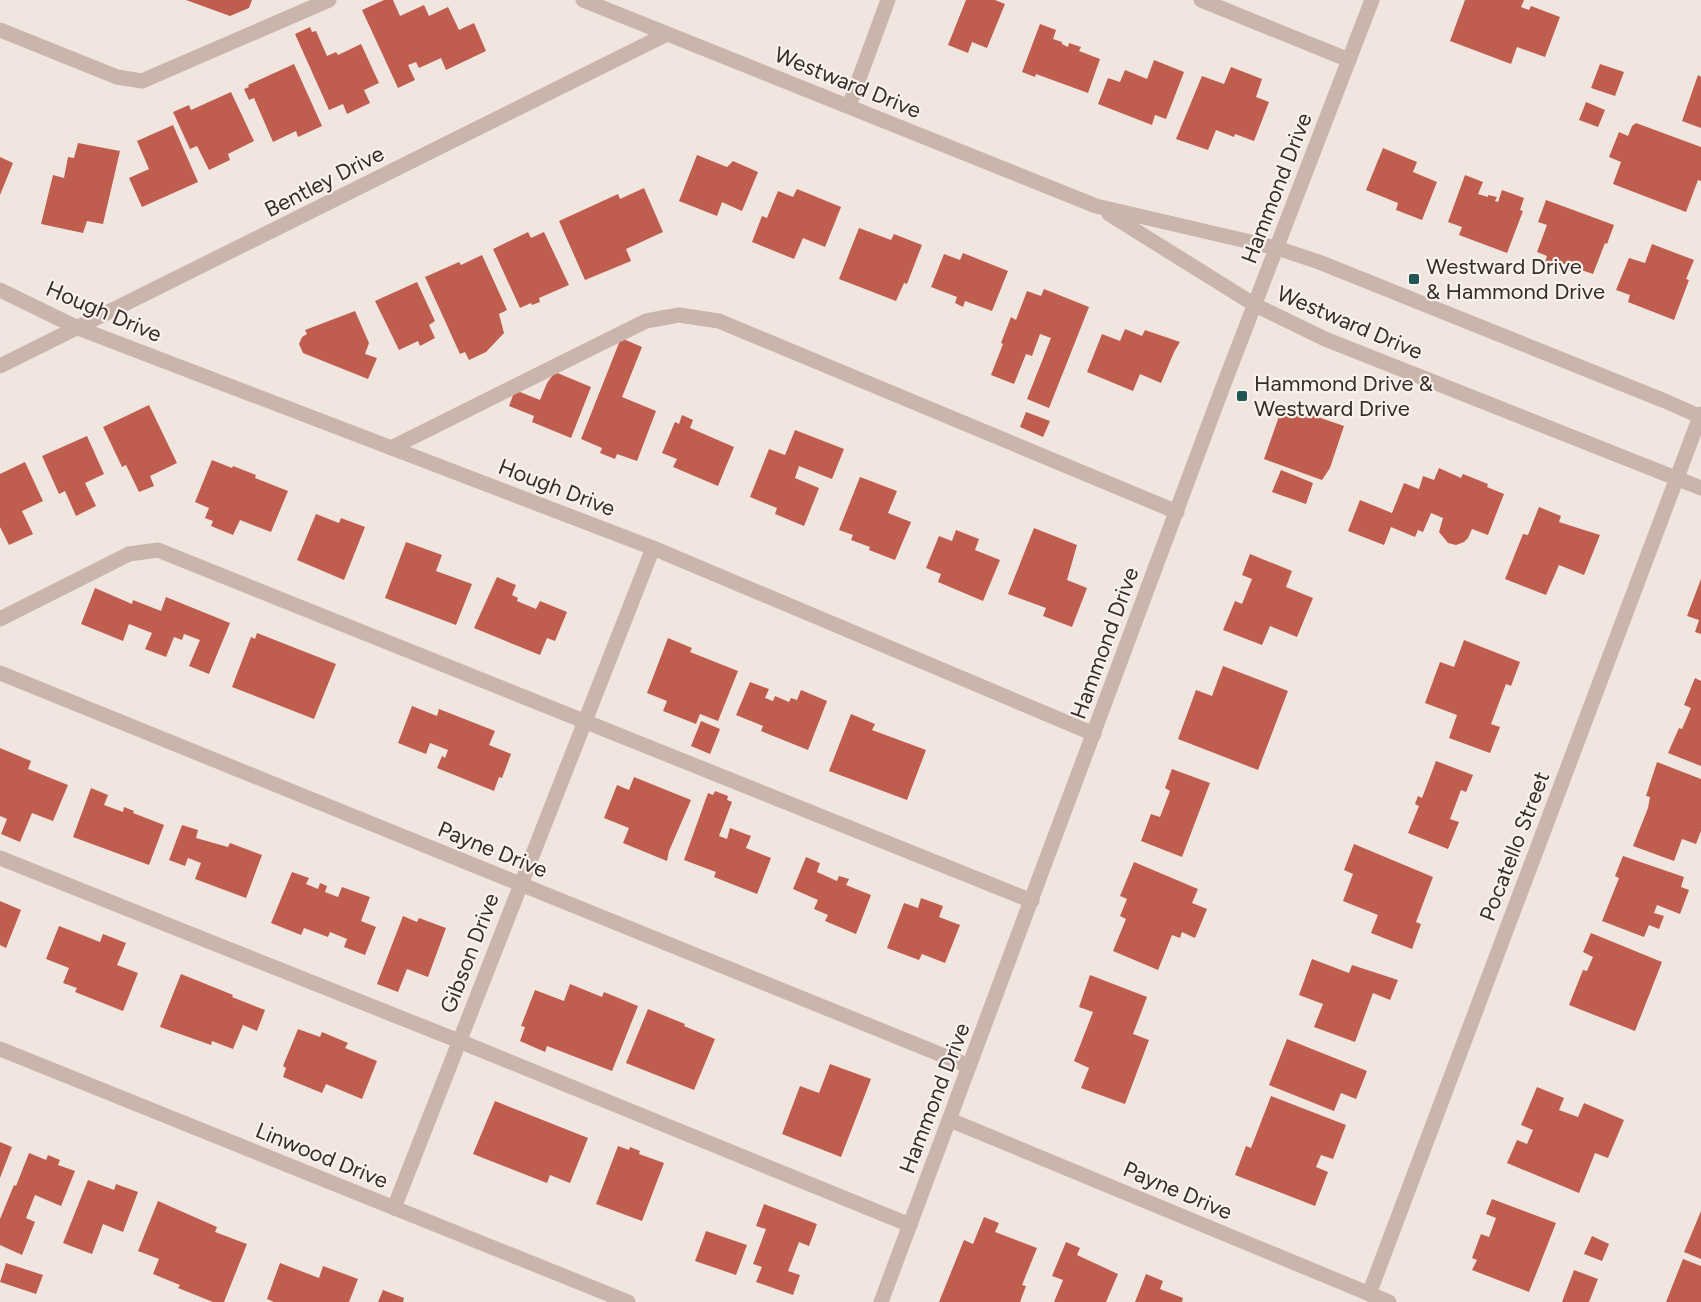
<svg xmlns="http://www.w3.org/2000/svg" width="1701" height="1302" font-family="Figtree,sans-serif">
  <rect width="100%" height="100%" fill="#f1e6df"/>
  <g fill="#bf5e4f">
    <polygon points="186,0 252,0 249,8 230,16"/>
    <polygon points="384,0 393,0 400,16 424,5 429,16 448,7 459,30 474,23 486,51 446,70 441,58 419,68 416,62 408,65 415,80 398,88 362,10"/>
    <polygon points="966,0 995,0 1005,4 987,48 972,42 968,53 948,45"/>
    <polygon points="1465,0 1524,0 1521,7 1529,10 1531,6 1560,17 1545,57 1517,47 1511,64 1450,41"/>
    <polygon points="1040,24 1056,30 1053,39 1062,42 1062,44 1068,47 1069,43 1081,47 1079,51 1100,59 1088,93 1036,74 1035,77 1022,72"/>
    <polygon points="310,27 312,32 316,31 327,56 336,52 338,55 361,44 379,83 364,90 370,103 347,114 343,104 329,110 295,34"/>
    <polygon points="1154,60 1184,72 1166,119 1155,115 1152,125 1098,104 1108,78 1120,82 1125,70 1147,79"/>
    <polygon points="294,64 322,126 298,137 296,131 273,142 254,98 249,100 244,89 249,87 248,85"/>
    <polygon points="1600,64 1624,72 1615,96 1591,88"/>
    <polygon points="1231,67 1262,79 1256,97 1269,102 1254,141 1235,134 1234,137 1216,130 1208,150 1176,139 1202,76 1224,84"/>
    <polygon points="1698,75 1701,77 1701,128 1682,121"/>
    <polygon points="231,92 254,141 228,154 230,160 209,170 197,146 190,149 173,112 189,105 191,110"/>
    <polygon points="1586,102 1605,110 1598,127 1579,120"/>
    <polygon points="1636,123 1701,147 1701,181 1698,180 1686,212 1613,184 1621,162 1609,157 1619,132 1628,136 1632,126"/>
    <polygon points="173,125 198,182 142,207 129,178 149,169 137,141"/>
    <polygon points="78,143 120,151 103,224 87,221 83,233 41,224 53,175 64,178 68,157 74,158"/>
    <polygon points="1383,148 1417,162 1413,172 1437,182 1422,220 1396,210 1398,203 1366,190"/>
    <polygon points="697,155 727,167 733,161 758,172 742,211 722,202 717,216 679,201"/>
    <polygon points="0,157 13,163 0,195"/>
    <polygon points="1465,175 1483,182 1478,194 1488,197 1488,195 1497,197 1495,201 1498,202 1502,190 1524,198 1520,210 1523,211 1507,253 1459,235 1462,227 1448,222"/>
    <polygon points="644,188 663,232 626,249 631,261 585,280 559,221 618,194 620,199"/>
    <polygon points="797,189 841,207 825,247 803,238 794,259 752,242 762,216 767,218 778,191 793,197"/>
    <polygon points="1546,200 1614,225 1607,244 1605,243 1593,274 1561,263 1560,267 1545,262 1547,256 1537,252 1547,225 1538,222"/>
    <polygon points="859,228 891,240 894,234 922,245 907,284 904,283 896,301 839,279"/>
    <polygon points="528,232 531,238 544,232 569,285 539,298 540,302 532,305 531,303 520,308 493,249"/>
    <polygon points="1652,244 1694,260 1686,279 1689,280 1674,320 1628,302 1630,295 1616,290 1629,258 1645,263"/>
    <polygon points="963,253 1008,271 992,311 965,301 963,307 955,303 957,297 931,287 944,254 960,260"/>
    <polygon points="482,255 507,310 499,314 504,333 486,352 469,360 465,352 460,354 425,277 459,262 461,265"/>
    <polygon points="417,282 435,321 429,325 435,338 420,346 418,341 399,350 375,301"/>
    <polygon points="1044,289 1089,307 1049,408 1027,399 1051,338 1040,334 1032,356 1026,354 1014,384 991,375 1003,344 1001,343 1011,317 1016,320 1027,291 1041,296"/>
    <polygon points="355,311 369,343 365,354 377,358 368,379 303,353 299,344 302,337 307,334 305,330"/>
    <polygon points="1125,329 1142,336 1145,330 1180,342 1174,352 1161,383 1140,374 1133,391 1087,372 1102,334 1120,341"/>
    <polygon points="621,338 642,347 622,397 656,411 637,461 617,454 615,459 600,453 602,448 581,439"/>
    <polygon points="555,372 591,387 571,438 532,422 534,416 509,406 515,390 540,400 547,383"/>
    <polygon points="149,405 177,463 150,476 154,486 139,492 126,465 122,467 103,427"/>
    <polygon points="1283,405 1344,426 1330,468 1322,480 1264,459"/>
    <polygon points="1026,412 1050,421 1043,437 1020,427"/>
    <polygon points="682,415 693,420 690,428 734,447 718,486 673,467 677,459 662,453 675,422 679,424"/>
    <polygon points="795,430 844,449 832,479 799,466 795,478 819,488 804,526 775,514 777,508 750,497 769,449 785,455"/>
    <polygon points="87,436 104,474 85,483 96,506 76,516 65,491 59,494 42,456"/>
    <polygon points="212,460 232,468 233,466 256,475 255,478 288,491 271,532 240,520 233,535 211,526 213,521 205,518 209,508 195,502"/>
    <polygon points="25,462 43,501 22,511 33,534 9,545 0,527 0,474"/>
    <polygon points="1439,468 1461,478 1463,474 1488,484 1487,487 1504,494 1488,535 1472,529 1468,538 1464,542 1456,545 1448,543 1439,532 1443,518 1431,513 1423,532 1418,530 1415,537 1391,527 1384,545 1348,531 1360,500 1392,513 1404,483 1419,489 1423,476 1434,480"/>
    <polygon points="1281,470 1313,483 1306,504 1272,492"/>
    <polygon points="860,477 897,491 888,513 911,522 895,560 869,550 870,547 851,540 853,535 839,530"/>
    <polygon points="1539,507 1561,516 1559,522 1600,535 1584,575 1559,565 1546,595 1505,579 1523,534 1528,535"/>
    <polygon points="316,514 339,523 341,518 365,527 344,580 297,560"/>
    <polygon points="1034,528 1077,545 1067,580 1087,588 1072,627 1043,616 1046,608 1008,594"/>
    <polygon points="956,530 979,539 975,550 1000,560 983,601 938,582 941,574 926,568 939,536 952,541"/>
    <polygon points="406,542 442,555 436,571 472,584 456,625 385,598"/>
    <polygon points="1250,554 1292,571 1286,587 1313,598 1297,637 1270,626 1262,645 1223,630 1235,601 1242,604 1252,579 1242,575"/>
    <polygon points="497,577 516,585 512,595 518,598 517,601 536,609 540,601 567,612 555,641 547,638 540,655 474,628"/>
    <polygon points="1701,579 1701,634 1695,632 1699,620 1687,616"/>
    <polygon points="95,588 132,604 133,600 161,611 166,597 230,623 209,674 189,666 200,640 184,634 182,640 174,637 166,657 145,649 152,633 129,624 123,641 81,624"/>
    <polygon points="257,633 336,664 314,719 232,687 251,637 255,639"/>
    <polygon points="668,638 692,648 690,652 738,671 718,721 700,714 696,724 663,711 667,701 647,693"/>
    <polygon points="1464,640 1520,662 1511,686 1506,684 1491,724 1500,727 1490,753 1449,738 1457,715 1425,703 1440,662 1454,667"/>
    <polygon points="1223,666 1288,691 1258,770 1178,739 1196,690 1212,696"/>
    <polygon points="1695,678 1701,681 1701,766 1668,753 1679,728 1682,729 1691,708 1684,705"/>
    <polygon points="750,682 769,689 765,698 773,701 775,696 789,702 791,698 797,700 801,690 827,701 808,750 761,731 763,726 736,715"/>
    <polygon points="412,706 437,716 439,709 495,731 489,745 511,754 502,778 499,777 494,791 437,768 442,756 445,758 448,750 430,743 426,754 398,743"/>
    <polygon points="851,714 875,724 872,730 926,750 907,800 829,771"/>
    <polygon points="701,721 720,729 710,754 691,746"/>
    <polygon points="0,748 31,761 28,769 68,785 53,821 32,813 20,842 1,834 7,819 0,816"/>
    <polygon points="1436,761 1473,775 1466,792 1461,790 1450,819 1459,822 1448,849 1408,833 1419,806 1415,804 1418,796 1422,798"/>
    <polygon points="1657,762 1701,779 1701,831 1696,844 1682,839 1674,861 1633,846 1648,808 1650,797 1646,796"/>
    <polygon points="1172,769 1210,783 1182,857 1141,841 1151,814 1160,817 1170,791 1165,788"/>
    <polygon points="634,777 691,800 669,851 667,861 623,843 629,828 604,818 617,785 629,790"/>
    <polygon points="91,788 108,795 104,805 123,812 124,807 134,811 133,813 164,825 149,865 73,837"/>
    <polygon points="715,791 728,796 727,800 732,802 719,836 727,839 730,828 751,836 746,848 771,858 757,894 714,877 716,872 684,860 708,793 713,795"/>
    <polygon points="182,825 198,830 196,838 228,847 230,843 262,855 246,898 195,879 201,863 188,858 185,866 169,860"/>
    <polygon points="1354,844 1433,877 1416,922 1421,924 1412,949 1371,933 1378,915 1343,901 1353,874 1344,870"/>
    <polygon points="1623,856 1684,877 1681,887 1689,890 1680,914 1657,905 1654,913 1664,916 1659,929 1649,925 1644,937 1602,921 1619,878 1615,876"/>
    <polygon points="806,857 820,863 817,872 837,881 839,876 849,879 846,885 871,895 856,934 825,921 828,915 814,909 818,900 793,889"/>
    <polygon points="1134,862 1198,889 1192,903 1207,909 1195,938 1182,932 1180,938 1172,935 1158,970 1113,951 1126,919 1120,916 1127,899 1120,896"/>
    <polygon points="292,872 309,878 306,884 318,889 320,883 327,886 325,892 338,897 342,887 370,897 361,921 376,927 365,955 344,947 347,939 330,932 328,937 304,928 301,935 271,923"/>
    <polygon points="921,898 943,906 939,917 960,925 945,963 922,954 919,960 887,948 904,903 918,908"/>
    <polygon points="0,901 21,910 6,948 0,945"/>
    <polygon points="403,916 417,922 419,918 446,928 428,977 407,969 398,992 377,984"/>
    <polygon points="59,926 100,942 103,934 126,943 117,965 138,973 123,1011 75,992 77,988 63,983 69,968 46,959"/>
    <polygon points="1591,933 1662,962 1635,1031 1569,1005 1583,970 1587,971 1593,957 1583,952"/>
    <polygon points="1312,959 1349,973 1352,965 1398,980 1390,1000 1373,993 1355,1042 1314,1027 1323,1004 1299,995"/>
    <polygon points="181,974 233,995 232,997 265,1010 257,1031 243,1025 233,1049 212,1041 211,1045 160,1027"/>
    <polygon points="1090,975 1147,997 1133,1034 1149,1040 1125,1104 1081,1088 1089,1068 1074,1061 1093,1012 1079,1007"/>
    <polygon points="570,984 602,997 604,992 638,1006 612,1071 547,1046 545,1052 520,1041 525,1027 521,1026 535,990 564,1001"/>
    <polygon points="648,1009 685,1024 684,1026 715,1039 694,1090 626,1063"/>
    <polygon points="298,1029 320,1037 322,1032 348,1043 345,1048 377,1061 362,1099 326,1084 322,1093 283,1077 286,1068 283,1066"/>
    <polygon points="1287,1039 1367,1071 1356,1099 1341,1093 1334,1111 1269,1085"/>
    <polygon points="830,1064 871,1079 841,1157 782,1134 800,1086 819,1093"/>
    <polygon points="1537,1087 1564,1098 1559,1110 1578,1117 1584,1103 1624,1120 1608,1158 1595,1153 1579,1193 1507,1163 1517,1140 1527,1144 1533,1130 1521,1125"/>
    <polygon points="1271,1096 1346,1125 1333,1159 1321,1155 1316,1167 1328,1172 1315,1206 1235,1175 1246,1146 1251,1148"/>
    <polygon points="495,1101 588,1138 570,1183 550,1175 547,1183 473,1154"/>
    <polygon points="0,1142 12,1147 0,1178"/>
    <polygon points="618,1146 629,1150 630,1147 640,1151 639,1154 664,1163 642,1221 596,1204"/>
    <polygon points="29,1153 46,1160 48,1155 60,1160 58,1165 75,1171 61,1206 35,1195 26,1218 35,1222 22,1255 0,1245 0,1219 14,1185 16,1186"/>
    <polygon points="88,1180 114,1190 116,1184 138,1192 123,1232 103,1224 92,1254 63,1243"/>
    <polygon points="1492,1199 1556,1223 1529,1292 1472,1270 1477,1260 1472,1258 1481,1234 1489,1237 1496,1218 1486,1214"/>
    <polygon points="158,1201 217,1227 215,1232 247,1244 224,1302 213,1302 178,1288 180,1285 153,1274 159,1259 138,1251"/>
    <polygon points="764,1204 817,1224 809,1246 799,1242 788,1271 800,1275 793,1295 756,1282 762,1267 753,1264 766,1229 756,1226"/>
    <polygon points="1701,1211 1701,1259 1684,1252"/>
    <polygon points="984,1217 999,1223 995,1232 1037,1248 1022,1285 1026,1286 1020,1302 939,1302 964,1240 973,1244"/>
    <polygon points="706,1231 747,1245 736,1275 695,1261"/>
    <polygon points="1592,1236 1609,1244 1602,1261 1584,1254"/>
    <polygon points="1066,1242 1080,1248 1077,1255 1118,1274 1106,1302 1054,1302 1063,1280 1052,1276"/>
    <polygon points="1683,1259 1701,1266 1701,1302 1666,1302"/>
    <polygon points="6,1263 43,1275 36,1294 0,1282"/>
    <polygon points="280,1263 319,1278 323,1266 358,1279 349,1302 274,1302 267,1299"/>
    <polygon points="1574,1270 1598,1279 1589,1302 1562,1302"/>
    <polygon points="1146,1274 1163,1281 1160,1289 1183,1298 1182,1302 1135,1302"/>
    <polygon points="383,1290 404,1298 403,1302 378,1302"/>
  </g>
  <g fill="none" stroke-linecap="round" stroke-linejoin="round">
    <g stroke="#c9b5ab" stroke-width="15">
      <polyline points="583,0 1096,206 1277,248 1319,262 1665,401 1701,417"/>
      <polyline points="1201,0 1349,60"/>
      <polyline points="0,30 117,77 142,81 329,0"/>
      <polyline points="849,106 888,0"/>
      <polyline points="1109,214 1255,305 1325,339 1701,488"/>
      <polyline points="0,290 78,328 653,548 1094,734"/>
      <polyline points="0,366 667,34"/>
      <polyline points="391,448 646,321 679,315 719,321 1177,512"/>
      <polyline points="0,619 129,554 158,550 1032,901"/>
      <polyline points="0,673 969,1066"/>
      <polyline points="0,858 459,1041 910,1225"/>
      <polyline points="0,1049 628,1302"/>
      <polyline points="950,1120 1389,1302"/>
      <polyline points="394,1208 653,548"/>
      <polyline points="1369,1294 1701,414"/>
      <polyline points="881,1302 1222,389 1372,0"/>
    </g>
  </g>
  <g fill="#215654" stroke="#f9f1eb" stroke-width="2">
    <rect x="1408" y="273" width="12" height="12" rx="3"/>
    <rect x="1236" y="390" width="12" height="12" rx="3"/>
  </g>
  <g text-anchor="middle" stroke-width="4.5" stroke-linejoin="round" paint-order="stroke">
    <g font-size="22" fill="#372c2a" stroke="#f9f1eb">
      <text transform="translate(848 82) rotate(22)" y="8">Westward Drive</text>
      <text transform="translate(324 181) rotate(-27)" y="8">Bentley Drive</text>
      <text transform="translate(1276 188) rotate(-69)" y="8">Hammond Drive</text>
      <text transform="translate(104 311) rotate(23)" y="8">Hough Drive</text>
      <text transform="translate(1350 322) rotate(23)" y="8">Westward Drive</text>
      <text transform="translate(557 487) rotate(21)" y="8">Hough Drive</text>
      <text transform="translate(1104 643) rotate(-70)" y="8">Hammond Drive</text>
      <text transform="translate(1514 846) rotate(-69)" y="8">Pocatello Street</text>
      <text transform="translate(493 849) rotate(22)" y="8">Payne Drive</text>
      <text transform="translate(469 953) rotate(-69)" y="8">Gibson Drive</text>
      <text transform="translate(934 1098) rotate(-69)" y="8">Hammond Drive</text>
      <text transform="translate(322 1155) rotate(22)" y="8">Linwood Drive</text>
      <text transform="translate(1178 1190) rotate(23)" y="8">Payne Drive</text>
    </g>
    <g font-size="22" fill="#372c2a" stroke="#f9f1eb" text-anchor="start">
      <text x="1426" y="274">Westward Drive<tspan x="1426" dy="25">&amp; Hammond Drive</tspan></text>
      <text x="1254" y="391">Hammond Drive &amp;<tspan x="1254" dy="25">Westward Drive</tspan></text>
    </g>
  </g>
</svg>
